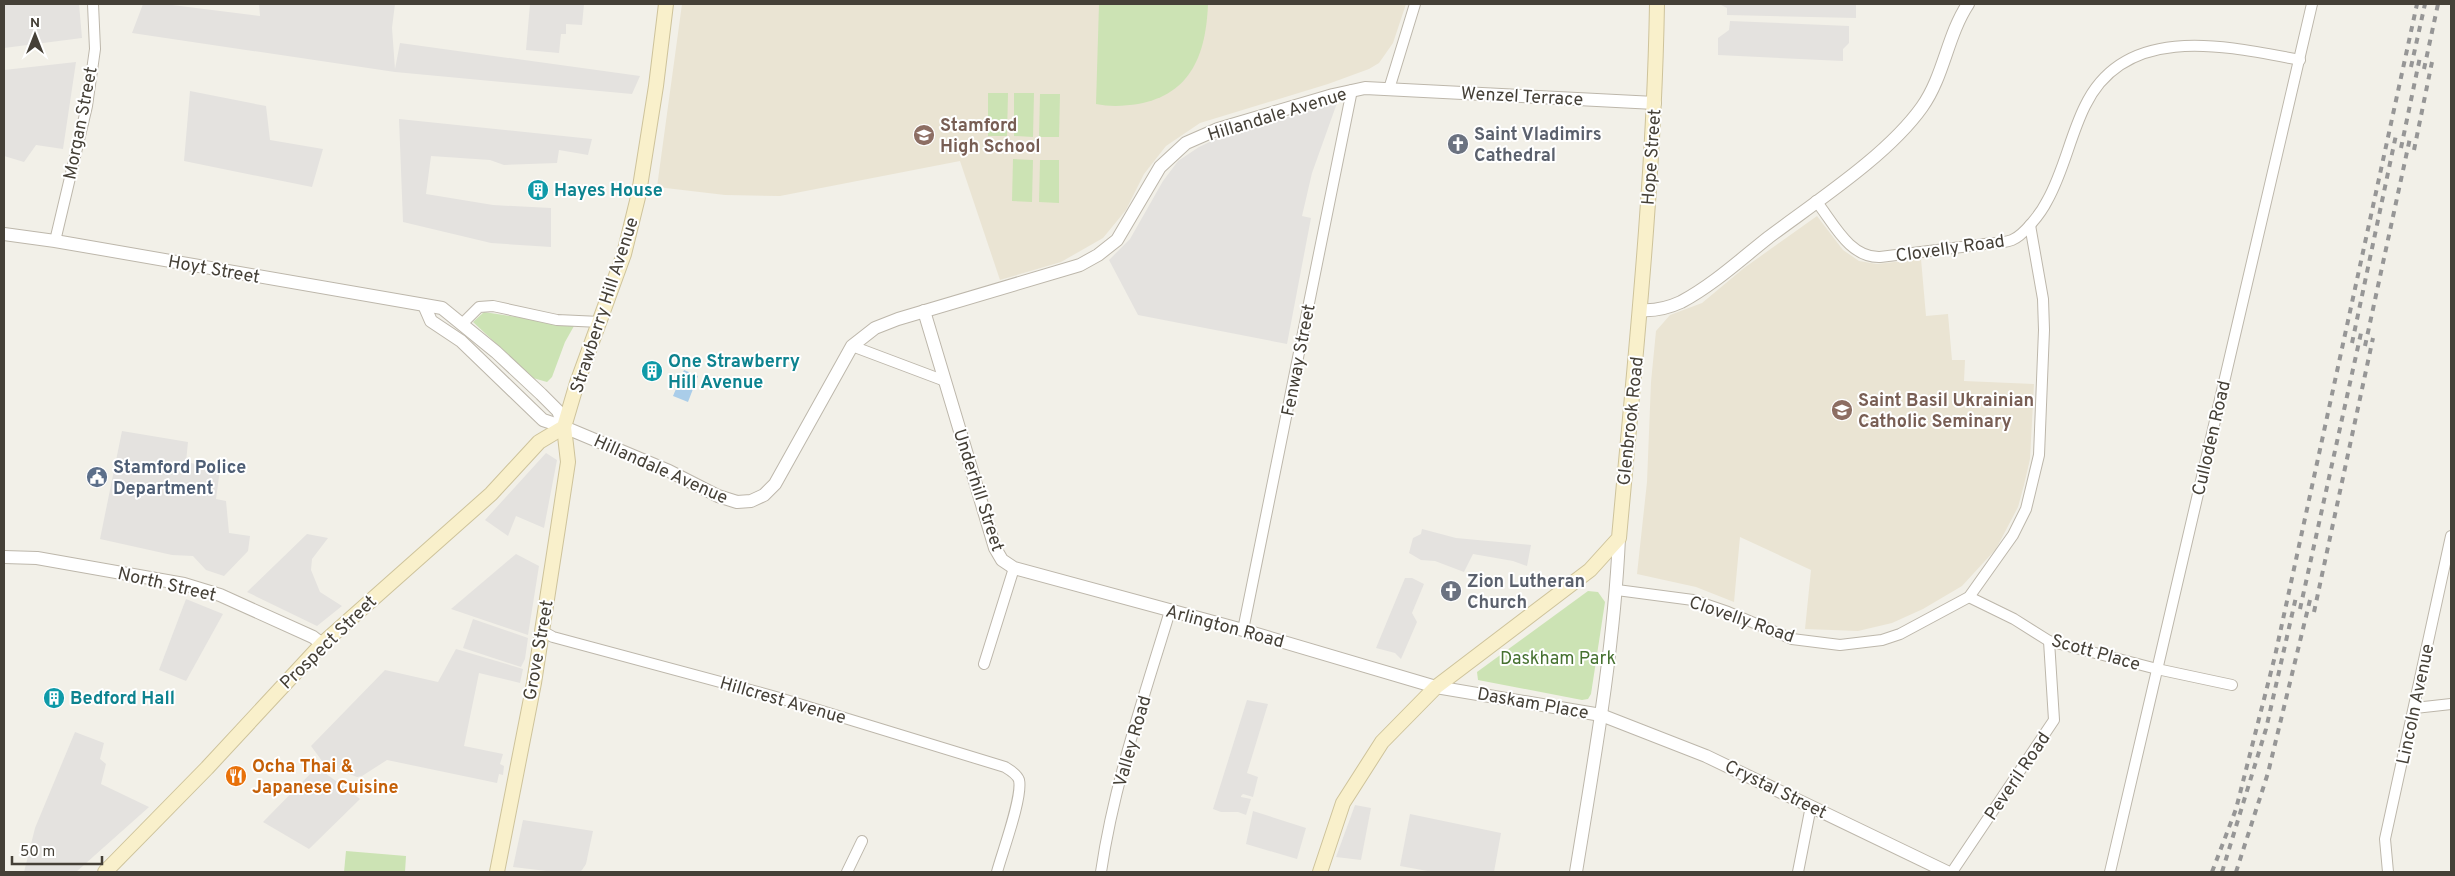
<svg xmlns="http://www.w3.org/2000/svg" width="2455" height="876" font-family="Overpass,sans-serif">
  <rect width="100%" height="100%" fill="#f2f0e8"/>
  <g fill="#eae4d3">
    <polygon points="682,4 1406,4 1393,43 1379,63 1369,69 1328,84 1200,123 1166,146 1144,174 1126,210 1103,238 1061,262 1000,280 960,161 780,196 725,195 657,187"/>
    <polygon points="1817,216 1843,250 1859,261 1877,264 1921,259 1926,316 1948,314 1952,360 1965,360 1964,381 2034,384 2030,459 2024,485 2018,507 1996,549 1962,586 1923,609 1892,623 1858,631 1805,629 1811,570 1740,537 1734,602 1696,587 1637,574 1647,482 1651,382 1656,331 1670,315 1702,303 1744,268"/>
  </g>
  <g fill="#cce3b4">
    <path d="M1099,4H1208C1206,53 1192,94 1138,104C1125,106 1110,107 1096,104Z"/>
    <polygon points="988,93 1008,93 1007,136 988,136"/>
    <polygon points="1014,93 1034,93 1033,137 1014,136"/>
    <polygon points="1040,94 1060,94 1059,137 1039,137"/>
    <polygon points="1013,159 1033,160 1032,202 1012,201"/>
    <polygon points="1040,160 1059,160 1059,203 1039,202"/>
    <polygon points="484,312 574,326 565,342 552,377 547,382 533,378 473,322"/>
    <polygon points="1588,591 1598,592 1605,602 1591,694 1588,699 1582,700 1478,680 1477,672"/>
    <polygon points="346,851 406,856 405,872 344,872"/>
  </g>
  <g fill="#e4e2df">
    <polygon points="4,4 79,4 82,38 4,48"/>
    <polygon points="143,4 164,4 260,16 259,4 395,4 392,28 395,69 400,43 640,76 632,94 395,72 132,33"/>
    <polygon points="530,4 584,4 582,25 566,24 566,34 561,34 559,53 526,50"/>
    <polygon points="1719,4 1856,4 1856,18 1727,15 1727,8"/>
    <polygon points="1730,21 1849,26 1849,43 1843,49 1843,61 1718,55 1718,38 1729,30"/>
    <polygon points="76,62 63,149 36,145 24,162 4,156 4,70"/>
    <polygon points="190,91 266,106 270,140 323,149 312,187 184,161"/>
    <polygon points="1337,103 1312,173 1302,216 1311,218 1287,344 1138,315 1109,260 1130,239 1163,181 1178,161 1199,147 1222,136"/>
    <polygon points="399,119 592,139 588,155 559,150 557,163 504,165 490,160 431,156 426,194 493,205 551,208 551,247 491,243 403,222"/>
    <polygon points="122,431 188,442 186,462 220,469 216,499 226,501 229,533 250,536 248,551 224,576 206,570 193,556 172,555 100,539"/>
    <polygon points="546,453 557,460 544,528 516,516 508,536 485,520"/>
    <polygon points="1422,529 1456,538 1531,545 1527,566 1513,561 1473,554 1464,572 1435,561 1421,560 1409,553 1413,538 1421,534"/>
    <polygon points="307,534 328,538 312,559 311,570 320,592 342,606 317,626 247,592"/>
    <polygon points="516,554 539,566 528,635 451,609"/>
    <polygon points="1405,578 1412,578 1424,584 1412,613 1417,622 1401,659 1395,653 1376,648"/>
    <polygon points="186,599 223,614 186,681 159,670"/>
    <polygon points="473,619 528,638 525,659 521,667 463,648"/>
    <polygon points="456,649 523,669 520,683 479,673 464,746 503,754 500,764 504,766 503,775 499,774 497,783 387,760 362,776 357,777 325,765 311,746 385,670 438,682"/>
    <polygon points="1247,700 1268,704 1247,773 1258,777 1253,797 1243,794 1241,796 1241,797 1251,799 1246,815 1238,812 1221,812 1213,809"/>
    <polygon points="75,732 104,743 100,759 106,764 101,784 149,807 76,872 24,872 35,828"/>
    <polygon points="317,767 360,799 309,849 263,822"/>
    <polygon points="1355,805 1371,808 1361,860 1336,857"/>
    <polygon points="1253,811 1306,828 1297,859 1246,844"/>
    <polygon points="1410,814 1501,833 1494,872 1433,872 1400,866"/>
    <polygon points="523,820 593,831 586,864 582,870 580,872 555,872 513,867"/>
  </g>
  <polygon fill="#aacde9" points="684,370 698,376 688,402 673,396"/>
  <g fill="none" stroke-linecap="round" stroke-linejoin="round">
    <g stroke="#bdb7ab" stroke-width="12">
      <g id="minor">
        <polyline points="1389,89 1415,4"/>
        <path d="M1816,201C1833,222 1849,258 1880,257C1913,253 1945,249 1978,245C1988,243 2002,244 2012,240C2024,235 2041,213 2047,201C2064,171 2070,136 2085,106C2125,22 2227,46 2300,60"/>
        <polyline points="55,241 87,106 95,49 93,4"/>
        <polyline points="462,324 479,307 493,306 557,320 600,322"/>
        <polyline points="852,346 945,381"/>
        <polyline points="1617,590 1693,600 1728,612 1792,639 1840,645 1882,640 1900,634 1969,597 2013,535 2026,509 2039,455 2044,330 2043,299 2030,225"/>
        <polyline points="1969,597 2014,619 2049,641 2157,669 2232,685"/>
        <polyline points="1243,630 1352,90"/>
        <path d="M542,631L553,637L776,697L1005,767C1010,770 1017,774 1019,780C1023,797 1002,853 997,872"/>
        <polyline points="984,664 1014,568"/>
        <polyline points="2415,708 2451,704"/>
        <polyline points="847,872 862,841"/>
        <path d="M1101,872C1114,783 1144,697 1170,611"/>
        <polyline points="1798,872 1811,806"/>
        <polyline points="1952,872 2054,720 2049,641"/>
        <polyline points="2110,872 2312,4"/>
        <polyline points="2388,872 2385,839 2451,536"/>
      </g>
    </g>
    <g stroke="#bdb7ab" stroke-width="14">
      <g id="tertiary">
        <polyline points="4,234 55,241 442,308 496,352 541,394 558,411 564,427"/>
        <polyline points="424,305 431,321 461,341 543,420 564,427 669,471 718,496 737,502 751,501 764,495 775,484 852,346 875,328 898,319 1080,265 1098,255 1117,240 1160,167 1186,143 1218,129 1333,95 1365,88 1655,103"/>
        <path d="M1641,310C1655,311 1668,308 1681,302C1713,285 1741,259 1769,237C1817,201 1888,155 1922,107C1944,76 1947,36 1968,4"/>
        <polyline points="924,311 995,548 1002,560 1014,568 1243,630 1436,687 1601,715 1706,756 1947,872"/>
        <polyline points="4,557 37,558 184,584 220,595 313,637 322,644"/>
        <path d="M1576,872C1594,761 1614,650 1619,538"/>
      </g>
    </g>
    <g stroke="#cec39b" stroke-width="16">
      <g id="secondary">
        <polyline points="105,872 207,768 322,644 491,494 539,442 564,427"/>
        <polyline points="497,872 534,683 558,528 568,462 564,427 577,383 624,254 639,193 656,86 666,4"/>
        <path d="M1320,872L1343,803L1382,742L1436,687L1590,570L1619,538C1635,360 1654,183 1657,4"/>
      </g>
    </g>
    <use href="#minor" stroke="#fff" stroke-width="10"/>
    <use href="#tertiary" stroke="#fff" stroke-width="12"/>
    <use href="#secondary" stroke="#f9f0cb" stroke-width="14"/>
    <g stroke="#969696" stroke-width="4" stroke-dasharray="6 6" stroke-linecap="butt">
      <polyline points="2411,67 2425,4"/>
      <polyline points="2424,69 2438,4"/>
      <polyline points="2401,148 2420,57"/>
      <polyline points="2414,150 2432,62"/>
      <polyline points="2352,343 2396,135"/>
      <polyline points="2365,346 2410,138"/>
      <polyline points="2300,609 2361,333"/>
      <polyline points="2314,612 2373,338"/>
      <polyline points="2212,872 2236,809 2275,656 2417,4"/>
      <polyline points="2222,872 2266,729 2296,597"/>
      <polyline points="2236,872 2268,773 2310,600"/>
    </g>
  </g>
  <defs>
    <g id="school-disc" transform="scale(1.125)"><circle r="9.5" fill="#8d6e63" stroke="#fff"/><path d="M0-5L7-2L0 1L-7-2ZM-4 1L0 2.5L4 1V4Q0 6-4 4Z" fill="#fff"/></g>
    <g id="church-disc" transform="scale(1.125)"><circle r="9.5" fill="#6b7280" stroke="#fff"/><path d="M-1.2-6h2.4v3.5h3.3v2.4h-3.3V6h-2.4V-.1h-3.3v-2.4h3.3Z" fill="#fff"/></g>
    <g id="building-disc" transform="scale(1.125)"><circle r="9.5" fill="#0f9aa8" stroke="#fff"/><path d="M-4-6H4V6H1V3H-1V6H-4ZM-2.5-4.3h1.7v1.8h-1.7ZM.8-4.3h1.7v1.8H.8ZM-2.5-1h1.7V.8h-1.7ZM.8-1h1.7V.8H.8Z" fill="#fff"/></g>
    <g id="university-disc" transform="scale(1.125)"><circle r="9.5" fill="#8d6e63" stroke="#fff"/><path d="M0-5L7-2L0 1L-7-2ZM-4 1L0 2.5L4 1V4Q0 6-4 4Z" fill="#fff"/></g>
    <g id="civic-disc" transform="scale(1.125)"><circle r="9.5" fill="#5c6f8a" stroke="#fff"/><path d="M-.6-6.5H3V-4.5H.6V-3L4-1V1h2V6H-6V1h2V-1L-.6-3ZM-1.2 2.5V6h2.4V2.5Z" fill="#fff"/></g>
    <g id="restaurant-disc" transform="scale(1.125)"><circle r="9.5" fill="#e8710a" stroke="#fff"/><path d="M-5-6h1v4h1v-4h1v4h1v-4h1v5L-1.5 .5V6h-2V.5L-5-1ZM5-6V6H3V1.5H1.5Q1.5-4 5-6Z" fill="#fff"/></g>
  </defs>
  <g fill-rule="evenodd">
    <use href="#school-disc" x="924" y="135"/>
    <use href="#church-disc" x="1458" y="144"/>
    <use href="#building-disc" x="538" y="190"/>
    <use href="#building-disc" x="652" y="371"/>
    <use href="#university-disc" x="1842" y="410"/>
    <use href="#civic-disc" x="97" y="477"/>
    <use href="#church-disc" x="1451" y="591"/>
    <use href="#building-disc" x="54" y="698"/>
    <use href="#restaurant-disc" x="236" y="776"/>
  </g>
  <g text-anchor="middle" stroke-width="4" stroke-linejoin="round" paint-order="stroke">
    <g font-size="18" fill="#454037" stroke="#fff">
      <text transform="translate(1522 96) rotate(3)" y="6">Wenzel Terrace</text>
      <text transform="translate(1277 114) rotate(-17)" y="6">Hillandale Avenue</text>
      <text transform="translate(80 123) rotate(-79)" y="6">Morgan Street</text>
      <text transform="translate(1651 157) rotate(-86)" y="6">Hope Street</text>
      <text transform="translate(1950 248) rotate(-8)" y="6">Clovelly Road</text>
      <text transform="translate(214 269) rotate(10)" y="6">Hoyt Street</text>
      <text transform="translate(604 305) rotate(-72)" y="6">Strawberry Hill Avenue</text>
      <text transform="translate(1298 360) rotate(-79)" y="6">Fenway Street</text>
      <text transform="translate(1630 421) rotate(-84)" y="6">Glenbrook Road</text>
      <text transform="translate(2211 438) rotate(-77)" y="6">Culloden Road</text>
      <text transform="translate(661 469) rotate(24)" y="6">Hillandale Avenue</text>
      <text transform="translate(979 490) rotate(72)" y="6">Underhill Street</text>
      <text transform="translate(167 584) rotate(13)" y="6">North Street</text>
      <text transform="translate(1742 619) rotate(19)" y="6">Clovelly Road</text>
      <text transform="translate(1225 626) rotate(15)" y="6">Arlington Road</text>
      <text transform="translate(328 642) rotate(-44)" y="6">Prospect Street</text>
      <text transform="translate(538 650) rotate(-80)" y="6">Grove Street</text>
      <text transform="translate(2096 652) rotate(16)" y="6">Scott Place</text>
      <text transform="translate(783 700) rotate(16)" y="6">Hillcrest Avenue</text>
      <text transform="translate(1533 703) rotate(10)" y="6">Daskam Place</text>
      <text transform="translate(2415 704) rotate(-78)" y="6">Lincoln Avenue</text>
      <text transform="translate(1132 741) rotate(-74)" y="6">Valley Road</text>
      <text transform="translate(2017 776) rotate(-56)" y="6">Peveril Road</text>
      <text transform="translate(1776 789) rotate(26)" y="6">Crystal Street</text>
    </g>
    <g font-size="18" font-weight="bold" fill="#785e54" stroke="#fff" text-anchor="start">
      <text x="940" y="131">Stamford<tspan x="940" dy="21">High School</tspan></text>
      <text x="1858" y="406">Saint Basil Ukrainian<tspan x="1858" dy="21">Catholic Seminary</tspan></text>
    </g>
    <g font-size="18" font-weight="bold" fill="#5b616d" stroke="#fff" text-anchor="start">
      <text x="1474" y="140">Saint Vladimirs<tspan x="1474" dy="21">Cathedral</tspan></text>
      <text x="1467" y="587">Zion Lutheran<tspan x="1467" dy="21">Church</tspan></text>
    </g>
    <g font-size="18" font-weight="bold" fill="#0d838f" stroke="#fff" text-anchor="start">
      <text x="554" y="196">Hayes House</text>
      <text x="668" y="367">One Strawberry<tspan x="668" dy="21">Hill Avenue</tspan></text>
      <text x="70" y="704">Bedford Hall</text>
    </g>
    <g font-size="18" font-weight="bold" fill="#4e5e75" stroke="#fff" text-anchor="start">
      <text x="113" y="473">Stamford Police<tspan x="113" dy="21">Department</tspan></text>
    </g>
    <g font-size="18" fill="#467130" stroke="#fff">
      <text x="1558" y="664">Daskham Park</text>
    </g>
    <g font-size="18" font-weight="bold" fill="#c56008" stroke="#fff" text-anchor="start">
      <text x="252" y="772">Ocha Thai &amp;<tspan x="252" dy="21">Japanese Cuisine</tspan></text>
    </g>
  </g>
  <rect width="2455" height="876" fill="none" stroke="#454037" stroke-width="10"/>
  <g transform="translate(35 35)" stroke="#ffffff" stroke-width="4" paint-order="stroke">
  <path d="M0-4L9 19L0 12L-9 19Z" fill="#454037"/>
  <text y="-8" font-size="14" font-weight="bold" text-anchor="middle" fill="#454037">N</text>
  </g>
  <path d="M12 856v8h90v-8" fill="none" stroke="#454037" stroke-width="2.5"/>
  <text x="20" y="856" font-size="15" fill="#454037" stroke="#ffffff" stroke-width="4" paint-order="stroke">50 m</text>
</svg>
